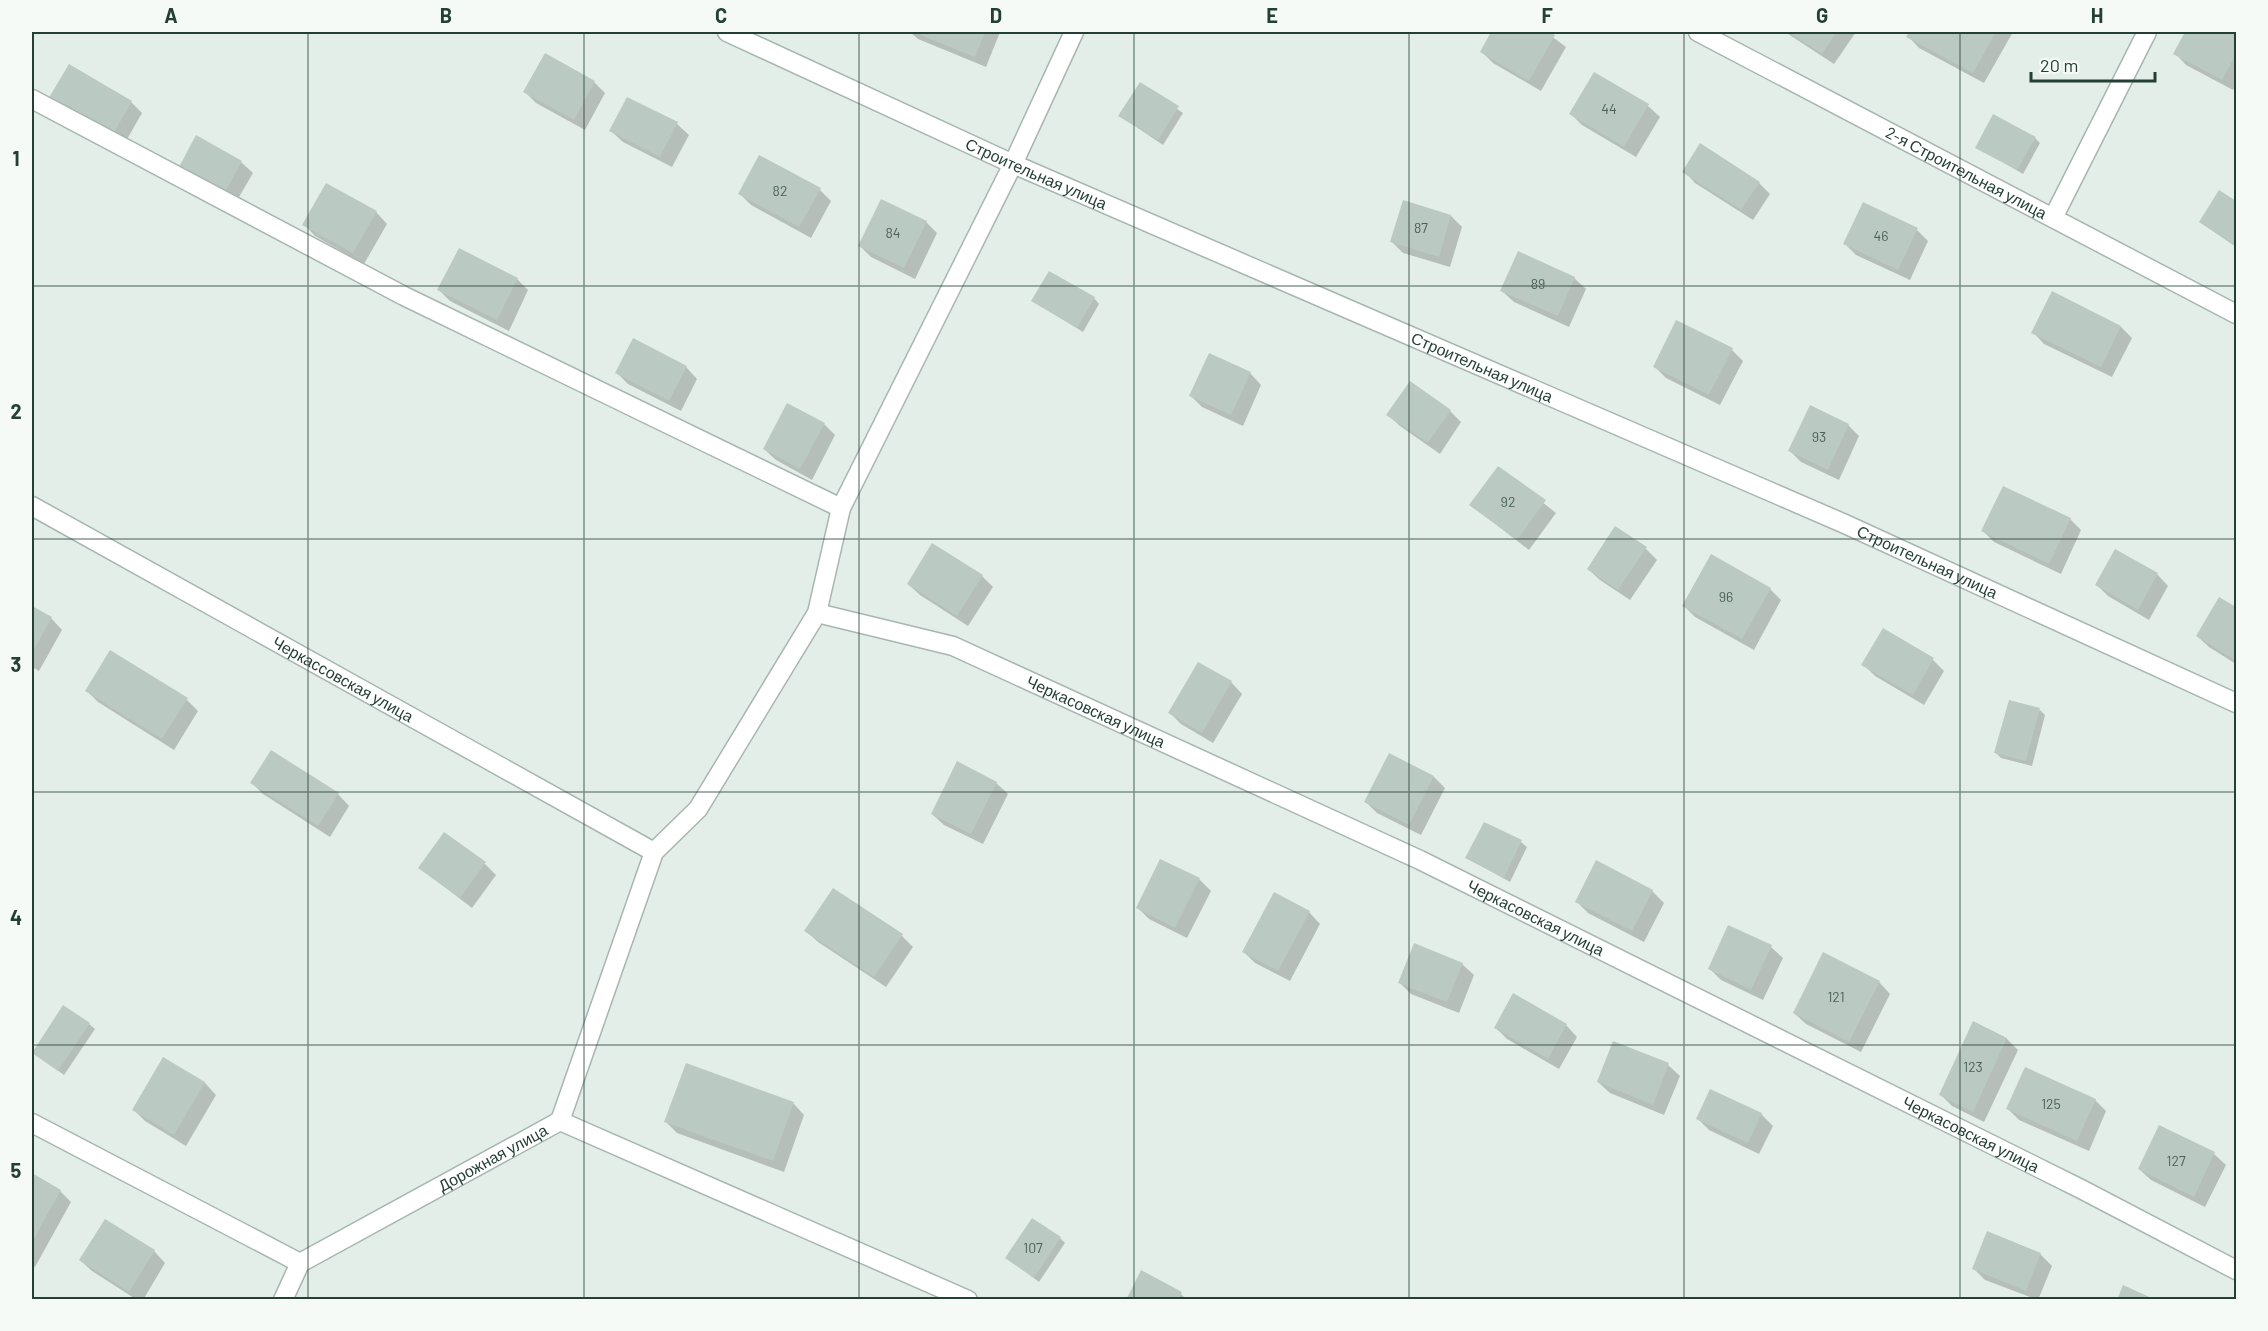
<svg xmlns="http://www.w3.org/2000/svg" width="2268" height="1331" font-family="Barlow,sans-serif">
  <rect width="100%" height="100%" fill="#e4eee9"/>
  <g fill="#0003">
    <polygon points="910,32 1000,32 986,67 918,39"/>
    <polygon points="1493,32 1546,32 1566,47 1541,91 1493,63 1482,52"/>
    <polygon points="1785,32 1856,32 1834,64"/>
    <polygon points="1911,32 2013,32 1984,83 1919,48 1908,36"/>
    <polygon points="2187,32 2236,34 2236,85 2233,90 2186,65 2175,53"/>
    <polygon points="1595,74 1648,106 1660,117 1636,157 1582,125 1571,114"/>
    <polygon points="594,82 605,93 585,130 536,103 525,92"/>
    <polygon points="1140,84 1183,113 1163,145 1120,116"/>
    <polygon points="627,99 677,124 689,135 672,167 623,142 611,131"/>
    <polygon points="131,102 142,113 122,148 61,112"/>
    <polygon points="2035,138 2040,143 2023,174 1977,147"/>
    <polygon points="241,162 253,173 235,204 180,168"/>
    <polygon points="1684,171 1759,183 1770,194 1753,220 1695,183"/>
    <polygon points="820,190 831,201 811,238 751,205 740,194"/>
    <polygon points="2220,192 2236,202 2236,247 2201,222"/>
    <polygon points="376,212 387,224 364,264 315,236 304,224"/>
    <polygon points="1451,216 1462,227 1450,267 1403,253 1392,242"/>
    <polygon points="926,222 937,233 915,279 871,257 860,246"/>
    <polygon points="1917,230 1928,241 1910,280 1856,255 1845,244"/>
    <polygon points="1574,278 1586,289 1569,327 1514,302 1502,291"/>
    <polygon points="517,279 528,290 509,331 450,301 439,290"/>
    <polygon points="1094,298 1099,304 1083,332 1033,301"/>
    <polygon points="2121,327 2132,338 2112,377 2044,344 2033,332"/>
    <polygon points="1732,350 1743,361 1720,405 1666,378 1654,366"/>
    <polygon points="686,367 697,379 681,411 628,384 617,373"/>
    <polygon points="1250,373 1261,385 1243,426 1202,407 1191,396"/>
    <polygon points="1450,411 1461,422 1440,454 1400,426 1388,415"/>
    <polygon points="824,424 835,435 812,480 776,460 764,449"/>
    <polygon points="1848,425 1859,436 1839,480 1801,462 1790,451"/>
    <polygon points="1499,468 1556,513 1529,550 1471,505"/>
    <polygon points="2070,519 2081,530 2061,574 1994,542 1983,531"/>
    <polygon points="1646,549 1657,560 1630,600 1600,580 1588,569"/>
    <polygon points="2157,574 2168,586 2149,620 2108,596 2097,585"/>
    <polygon points="982,576 993,587 968,626 920,595 908,584"/>
    <polygon points="1770,589 1781,600 1754,650 1695,617 1684,606"/>
    <polygon points="2219,599 2236,609 2236,664 2209,647 2197,636"/>
    <polygon points="32,607 51,618 62,630 39,671 32,667"/>
    <polygon points="1883,630 1933,660 1944,671 1924,705 1875,676 1863,664"/>
    <polygon points="1231,682 1242,694 1213,743 1181,724 1170,713"/>
    <polygon points="87,691 187,700 198,711 174,750 98,702"/>
    <polygon points="2040,710 2045,715 2032,766 2001,758 1996,753"/>
    <polygon points="1390,755 1434,777 1445,788 1421,835 1377,813 1366,802"/>
    <polygon points="252,783 338,794 349,806 330,837 263,794"/>
    <polygon points="996,783 1008,794 983,844 944,825 932,814"/>
    <polygon points="1521,842 1527,847 1510,882 1467,858"/>
    <polygon points="485,864 496,875 472,908 420,868"/>
    <polygon points="1199,879 1211,891 1187,938 1149,919 1138,908"/>
    <polygon points="1652,891 1664,903 1644,942 1588,913 1577,902"/>
    <polygon points="1309,912 1320,924 1290,981 1255,963 1244,952"/>
    <polygon points="1729,927 1771,947 1783,958 1763,1000 1721,980 1710,969"/>
    <polygon points="806,931 902,936 913,947 886,987 818,942"/>
    <polygon points="1462,964 1474,975 1459,1013 1411,994 1400,983"/>
    <polygon points="1879,982 1890,994 1861,1052 1806,1024 1794,1013"/>
    <polygon points="1974,1023 2007,1039 2018,1050 1984,1122 1952,1106 1941,1095"/>
    <polygon points="89,1024 95,1029 64,1075 33,1052"/>
    <polygon points="1566,1025 1577,1037 1559,1069 1507,1039 1496,1028"/>
    <polygon points="1613,1043 1668,1065 1680,1076 1664,1115 1610,1093 1598,1082"/>
    <polygon points="164,1059 205,1083 216,1095 186,1146 145,1121 134,1110"/>
    <polygon points="1711,1091 1761,1114 1773,1126 1759,1154 1709,1130 1698,1119"/>
    <polygon points="2095,1100 2106,1111 2089,1151 2019,1120 2008,1109"/>
    <polygon points="793,1103 804,1115 784,1172 677,1133 666,1122"/>
    <polygon points="2160,1127 2214,1154 2226,1165 2205,1207 2151,1180 2139,1169"/>
    <polygon points="32,1175 60,1191 71,1202 35,1267 32,1265"/>
    <polygon points="105,1221 154,1251 165,1263 143,1300 137,1300 92,1271 80,1260"/>
    <polygon points="1060,1238 1065,1243 1039,1282 1007,1258"/>
    <polygon points="2040,1254 2052,1266 2038,1300 1985,1280 1973,1268"/>
    <polygon points="1181,1294 1187,1300 1127,1300"/>
  </g>
  <g fill="#bac9c2">
    <polygon points="913,32 985,32 975,57"/>
    <polygon points="1491,32 1549,32 1555,35 1529,81 1480,52"/>
    <polygon points="1788,32 1837,32 1822,54"/>
    <polygon points="1909,32 1996,32 1973,73 1906,37"/>
    <polygon points="2185,32 2236,32 2236,54 2222,80 2173,54"/>
    <polygon points="545,53 595,81 574,120 523,92"/>
    <polygon points="69,64 132,101 111,138 47,101"/>
    <polygon points="1594,72 1649,104 1624,147 1569,114"/>
    <polygon points="1140,82 1179,106 1158,140 1118,116"/>
    <polygon points="627,97 678,122 660,157 609,131"/>
    <polygon points="1993,114 2036,137 2017,170 1975,148"/>
    <polygon points="196,135 242,161 224,194 178,169"/>
    <polygon points="1700,143 1760,182 1741,210 1682,172"/>
    <polygon points="759,155 821,188 799,227 738,194"/>
    <polygon points="326,183 377,211 353,253 302,225"/>
    <polygon points="2219,190 2236,201 2235,246 2199,222"/>
    <polygon points="881,199 927,221 904,268 858,246"/>
    <polygon points="1403,200 1451,215 1439,257 1390,242"/>
    <polygon points="1863,202 1918,228 1898,270 1843,244"/>
    <polygon points="459,248 518,278 497,320 437,290"/>
    <polygon points="1518,251 1575,277 1558,316 1500,291"/>
    <polygon points="1049,271 1095,297 1077,328 1031,301"/>
    <polygon points="2052,291 2121,326 2101,367 2031,333"/>
    <polygon points="1676,320 1733,348 1709,395 1653,367"/>
    <polygon points="633,338 687,366 669,401 615,373"/>
    <polygon points="1209,353 1251,372 1231,415 1189,396"/>
    <polygon points="1410,381 1451,410 1428,443 1386,415"/>
    <polygon points="787,403 825,423 800,469 763,449"/>
    <polygon points="1810,405 1849,424 1828,470 1788,451"/>
    <polygon points="1498,466 1546,500 1517,540 1469,505"/>
    <polygon points="2003,486 2071,518 2049,564 1981,531"/>
    <polygon points="1615,526 1647,547 1618,590 1587,569"/>
    <polygon points="932,543 983,575 957,616 907,584"/>
    <polygon points="2115,549 2158,573 2138,610 2095,585"/>
    <polygon points="1711,554 1771,588 1742,639 1682,606"/>
    <polygon points="2219,597 2236,607 2236,661 2196,636"/>
    <polygon points="32,606 52,617 32,653"/>
    <polygon points="1883,628 1934,658 1913,695 1861,665"/>
    <polygon points="110,650 188,698 162,739 85,691"/>
    <polygon points="1198,662 1232,681 1202,733 1168,713"/>
    <polygon points="2009,700 2040,708 2026,761 1994,753"/>
    <polygon points="271,750 339,793 318,826 250,783"/>
    <polygon points="1389,753 1434,776 1409,825 1364,802"/>
    <polygon points="957,761 997,782 971,834 931,814"/>
    <polygon points="1484,822 1522,840 1504,878 1465,858"/>
    <polygon points="444,832 486,862 460,898 418,868"/>
    <polygon points="1160,859 1200,878 1175,928 1136,908"/>
    <polygon points="1596,860 1653,890 1632,931 1575,902"/>
    <polygon points="833,888 903,934 874,977 804,931"/>
    <polygon points="1274,892 1310,911 1278,971 1242,952"/>
    <polygon points="1728,925 1772,945 1751,990 1708,969"/>
    <polygon points="1414,943 1463,963 1447,1002 1398,983"/>
    <polygon points="1823,952 1880,981 1849,1042 1793,1013"/>
    <polygon points="1513,993 1567,1024 1548,1059 1494,1028"/>
    <polygon points="63,1005 90,1023 58,1071 32,1053"/>
    <polygon points="1973,1021 2007,1038 1973,1112 1939,1095"/>
    <polygon points="1613,1041 1669,1063 1653,1105 1597,1082"/>
    <polygon points="163,1057 205,1082 174,1135 132,1110"/>
    <polygon points="686,1063 794,1102 773,1161 664,1122"/>
    <polygon points="2025,1067 2096,1099 2077,1141 2006,1109"/>
    <polygon points="1710,1089 1762,1113 1748,1143 1696,1119"/>
    <polygon points="2159,1125 2215,1152 2194,1197 2138,1169"/>
    <polygon points="32,1173 61,1190 32,1242"/>
    <polygon points="1032,1218 1061,1237 1034,1278 1005,1258"/>
    <polygon points="105,1219 155,1250 129,1292 79,1260"/>
    <polygon points="1987,1231 2041,1253 2026,1291 1972,1269"/>
    <polygon points="1141,1270 1182,1292 1178,1300 1126,1300"/>
    <polygon points="2123,1285 2156,1300 2117,1300"/>
  </g>
  <g fill="none" stroke-linecap="round" stroke-linejoin="round">
    <g stroke="#a7b6b0" stroke-width="21">
      <g id="street">
        <path id="s1" d="M727,32L1013,164L1845,524L2236,703"/>
        <path id="s2" d="M1698,32L2236,314"/>
        <polyline points="32,99 404,296 841,508"/>
        <polyline points="2053,218 2147,32"/>
        <path id="s3" d="M32,506L654,852"/>
        <path id="s4" d="M817,613L953,646L1420,860L2081,1189L2236,1270"/>
        <polyline points="560,1121 654,852 698,809 817,613 841,508 1013,164 1074,32"/>
        <path id="s5" d="M32,1123L300,1263L560,1121L968,1300"/>
        <polyline points="283,1300 300,1263"/>
      </g>
    </g>
    <use href="#street" stroke="#fff" stroke-width="18"/>
  </g>
  <path fill="none" stroke="#244036" stroke-width="1.5" stroke-opacity="0.55" d="M308,32V1300M584,32V1300M859,32V1300M1134,32V1300M1409,32V1300M1684,32V1300M1960,32V1300M32,286H2236M32,539H2236M32,792H2236M32,1045H2236"/>
  <g text-anchor="middle" stroke-width="6" stroke-linejoin="round" paint-order="stroke">
    <g font-size="14" fill="#4a6259">
      <text x="1609" y="114">44</text>
      <text x="780" y="196">82</text>
      <text x="1421" y="233">87</text>
      <text x="893" y="238">84</text>
      <text x="1881" y="241">46</text>
      <text x="1538" y="289">89</text>
      <text x="1819" y="442">93</text>
      <text x="1508" y="507">92</text>
      <text x="1726" y="602">96</text>
      <text x="1836" y="1002">121</text>
      <text x="1973" y="1072">123</text>
      <text x="2051" y="1109">125</text>
      <text x="2176" y="1166">127</text>
      <text x="1033" y="1253">107</text>
    </g>
    <g font-size="16" fill="#244036" stroke="#f5faf7">
      <text dy="6" stroke="none"><textPath href="#s1" startOffset="340">Строительная улица</textPath></text>
      <text dy="6" stroke="none"><textPath href="#s2" startOffset="303">2-я Строительная улица</textPath></text>
      <text dy="6" stroke="none"><textPath href="#s1" startOffset="826">Строительная улица</textPath></text>
      <text dy="6" stroke="none"><textPath href="#s1" startOffset="1312">Строительная улица</textPath></text>
      <text dy="6" stroke="none"><textPath href="#s3" startOffset="356">Черкассовская улица</textPath></text>
      <text dy="6" stroke="none"><textPath href="#s4" startOffset="297">Черкасовская улица</textPath></text>
      <text dy="6" stroke="none"><textPath href="#s4" startOffset="783">Черкасовская улица</textPath></text>
      <text dy="6" stroke="none"><textPath href="#s4" startOffset="1269">Черкасовская улица</textPath></text>
      <text dy="6" stroke="none"><textPath href="#s5" startOffset="522">Дорожная улица</textPath></text>
    </g>
  </g>
  <rect width="2268" height="1331" fill="none" stroke="#f5faf7" stroke-width="66"/>
  <path d="M2031 72v9h124v-9" fill="none" stroke="#244036" stroke-width="3"/>
  <text x="2040" y="72" font-size="18" fill="#244036" stroke="#f5faf7" stroke-width="4.5" paint-order="stroke">20 m</text>
  <rect x="33" y="33" width="2202" height="1265" fill="none" stroke="#244036" stroke-width="2"/>
  <g font-size="20" text-anchor="middle" font-weight="bold" fill="#244036">
    <text x="171" y="23">A</text>
    <text x="446" y="23">B</text>
    <text x="721" y="23">C</text>
    <text x="996" y="23">D</text>
    <text x="1272" y="23">E</text>
    <text x="1547" y="23">F</text>
    <text x="1822" y="23">G</text>
    <text x="2097" y="23">H</text>
    <text x="16" y="166">1</text>
    <text x="16" y="419">2</text>
    <text x="16" y="672">3</text>
    <text x="16" y="925">4</text>
    <text x="16" y="1178">5</text>
  </g>
</svg>
